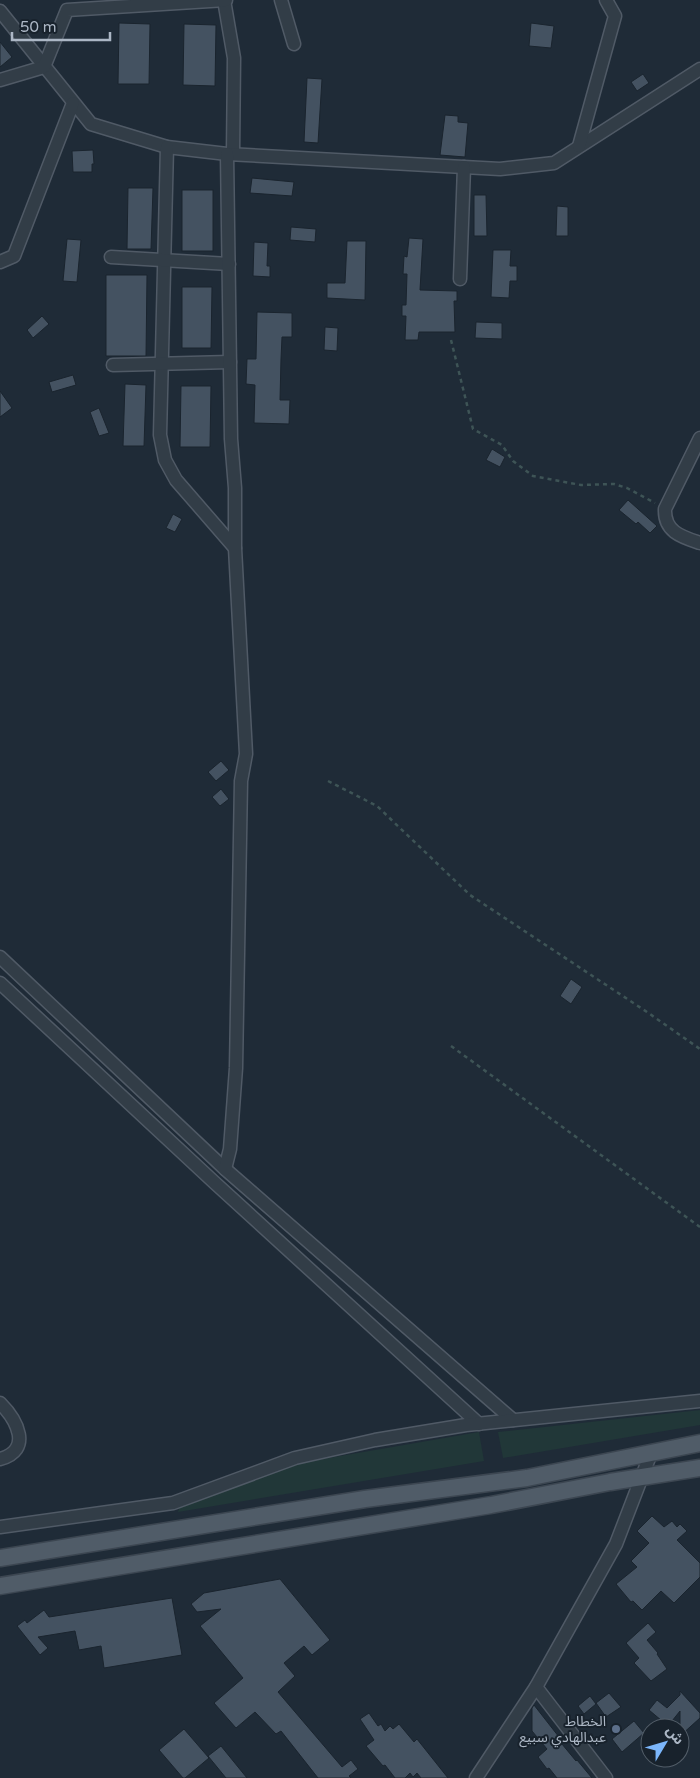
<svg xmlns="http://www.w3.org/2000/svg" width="700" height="1778" font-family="'Varela Round','Noto Sans Arabic',sans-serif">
  <rect width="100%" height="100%" fill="#1f2b37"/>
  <g fill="#213738">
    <polygon points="700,1410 700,1425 503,1458 498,1432"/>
    <polygon points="479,1432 484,1461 178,1512 180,1506 300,1463"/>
  </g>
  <g fill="#445261" stroke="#1a242e">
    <polygon points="119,23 150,24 149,84 118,84"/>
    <polygon points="531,23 554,26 551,48 529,46"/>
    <polygon points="184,24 216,25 215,86 183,85"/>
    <polygon points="0,42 12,57 0,67"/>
    <polygon points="643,74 649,83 637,91 631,82"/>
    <polygon points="307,78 322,79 318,143 304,142"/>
    <polygon points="445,115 458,116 458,122 468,123 465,157 440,155"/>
    <polygon points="93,150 94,164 92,164 92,172 73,172 72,151"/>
    <polygon points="252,178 294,182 292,196 250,193"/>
    <polygon points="128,188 153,188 151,249 127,249"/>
    <rect x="182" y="190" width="31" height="61"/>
    <polygon points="474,195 486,195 487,236 474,236"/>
    <polygon points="557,206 568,207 568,236 556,236"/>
    <polygon points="291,227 316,229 315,242 290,240"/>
    <polygon points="409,238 423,239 420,290 457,291 457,301 454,301 455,332 419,332 418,340 405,340 406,316 402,316 402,305 406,305 407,274 403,274 404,256 407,257"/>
    <polygon points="67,239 81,240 77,282 63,281"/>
    <polygon points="347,241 366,241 365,300 327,298 327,283 345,283"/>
    <polygon points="254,242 268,243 267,266 270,266 270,277 253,276"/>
    <polygon points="493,250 511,250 510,266 517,266 517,281 510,281 509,298 491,297"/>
    <polygon points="106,275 147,275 146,356 106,356"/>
    <polygon points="182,287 212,287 211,348 182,348"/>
    <polygon points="257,312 292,313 292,337 282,337 281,359 280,400 290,400 289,424 254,423 255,385 246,384 247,359 256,359"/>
    <polygon points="42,316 49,324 33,338 27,330"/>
    <polygon points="476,322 502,323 502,339 475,338"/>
    <polygon points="325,327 338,328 337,351 324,350"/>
    <polygon points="73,375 76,385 52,392 49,382"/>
    <polygon points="125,384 146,385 144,446 123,446"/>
    <polygon points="181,386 211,386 210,447 180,447"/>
    <polygon points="0,391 12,408 0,417"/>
    <polygon points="99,408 109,433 99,436 90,412"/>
    <polygon points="492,449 505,457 500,467 486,460"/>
    <polygon points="628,500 657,526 650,533 638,522 636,524 619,510"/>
    <polygon points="173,514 182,519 175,532 166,528"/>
    <polygon points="221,761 229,770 216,781 208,772"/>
    <polygon points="221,789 229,799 220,806 212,797"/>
    <polygon points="571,979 582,987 571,1004 560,996"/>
    <polygon points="652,1516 664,1527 672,1521 677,1527 680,1524 687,1531 677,1540 700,1563 700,1577 674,1603 661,1591 642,1610 633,1601 631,1602 616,1584 637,1567 631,1561 649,1543 637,1531"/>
    <polygon points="280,1579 330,1640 312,1655 304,1646 284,1663 295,1676 278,1692 342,1767 351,1760 358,1769 349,1776 351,1778 318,1778 281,1731 276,1734 255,1712 236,1728 214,1703 243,1678 200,1626 221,1609 197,1612 191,1604 204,1593"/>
    <polygon points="172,1598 182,1655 104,1668 101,1646 79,1650 75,1631 38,1637 48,1648 40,1655 17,1626 25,1620 27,1623 44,1610 49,1617"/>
    <polygon points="648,1623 656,1632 647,1640 658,1653 657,1654 667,1669 651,1681 634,1663 639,1658 626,1643"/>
    <polygon points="680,1691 700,1713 700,1718 680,1736 680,1711 668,1726 649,1710 657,1700 667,1708 680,1695"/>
    <polygon points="609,1693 621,1707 606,1717 596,1703"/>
    <polygon points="590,1696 596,1704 584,1714 578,1706"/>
    <polygon points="534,1705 559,1737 557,1738 576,1761 577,1760 592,1778 557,1778 549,1768 547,1769 538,1757 547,1749 532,1731 532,1708"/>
    <polygon points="369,1713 378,1726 381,1724 385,1731 390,1726 393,1729 399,1724 414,1742 417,1739 448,1778 421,1778 417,1773 413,1777 410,1773 405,1778 395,1778 385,1765 383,1766 366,1746 374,1740 360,1719"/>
    <polygon points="634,1721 644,1733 622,1752 612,1739"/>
    <polygon points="184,1729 209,1758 185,1778 183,1778 159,1750"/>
    <polygon points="221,1746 247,1778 226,1778 208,1756"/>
  </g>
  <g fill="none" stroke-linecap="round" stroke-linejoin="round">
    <g stroke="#505a66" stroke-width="15">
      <g id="minor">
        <polyline points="224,0 234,58 233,154"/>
        <polyline points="281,0 294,44"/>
        <polyline points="0,11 91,124 167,147 227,154 500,169 554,163 700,69"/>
        <polyline points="0,80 44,67 67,10 226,0"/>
        <polyline points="579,146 615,16 606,0"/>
        <polyline points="167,147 160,435 165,460 176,480 235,548"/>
        <polyline points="111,257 229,264"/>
        <polyline points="0,262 14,256 73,103"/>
        <polyline points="460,279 464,167"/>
        <polyline points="113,365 230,362"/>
        <path d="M700,438L665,509C664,532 682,537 700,543"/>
        <polyline points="0,957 225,1169 513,1420"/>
        <polyline points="0,983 215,1183 479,1424"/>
        <polyline points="225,1169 230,1149 236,1068 241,781 246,754 235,548 235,488 231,439 227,154"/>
        <path d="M0,1403C17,1420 33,1450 0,1459"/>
        <polyline points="0,1527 173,1503 295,1458 375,1440 466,1425 700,1401"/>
        <polyline points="536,1687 606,1778"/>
        <polyline points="476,1778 536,1687 616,1544 651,1453"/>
      </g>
    </g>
    <g stroke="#3c4651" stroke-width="19">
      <g id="major">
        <polyline points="0,1558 365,1499 527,1478 700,1443"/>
        <polyline points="0,1586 491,1505 610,1482 700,1468"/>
      </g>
    </g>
    <g stroke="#3e5456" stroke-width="2.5" stroke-dasharray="4 4" stroke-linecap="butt">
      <polyline points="451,340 473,429 502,445 513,461 533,476 581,485 614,484 627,488 655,503"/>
      <polyline points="328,781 377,806 470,895 647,1012 700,1049"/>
      <polyline points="451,1046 700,1227"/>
    </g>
    <use href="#minor" stroke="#323d47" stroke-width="12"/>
    <use href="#major" stroke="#505c68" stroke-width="16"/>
  </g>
  <circle fill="#5c6f8a" stroke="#18222c" stroke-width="2" cx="616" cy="1729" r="5"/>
  <g text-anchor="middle" stroke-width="4" stroke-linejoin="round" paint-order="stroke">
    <g font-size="14" fill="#acb7c5" stroke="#18222c" text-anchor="end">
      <text x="606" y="1726">الخطاط<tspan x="606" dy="16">عبدالهادي سبيع</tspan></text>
    </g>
  </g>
  <g transform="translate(665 1743) rotate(52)"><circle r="24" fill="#18222c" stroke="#535e69"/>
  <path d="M0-4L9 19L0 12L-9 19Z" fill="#7bb6fb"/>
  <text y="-8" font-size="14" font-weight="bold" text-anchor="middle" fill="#acb7c5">ش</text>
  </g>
  <path d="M12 32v8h98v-8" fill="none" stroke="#acb7c5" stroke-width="2.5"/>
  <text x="20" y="32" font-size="15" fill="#acb7c5" stroke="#18222c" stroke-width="4" paint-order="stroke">50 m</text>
</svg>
